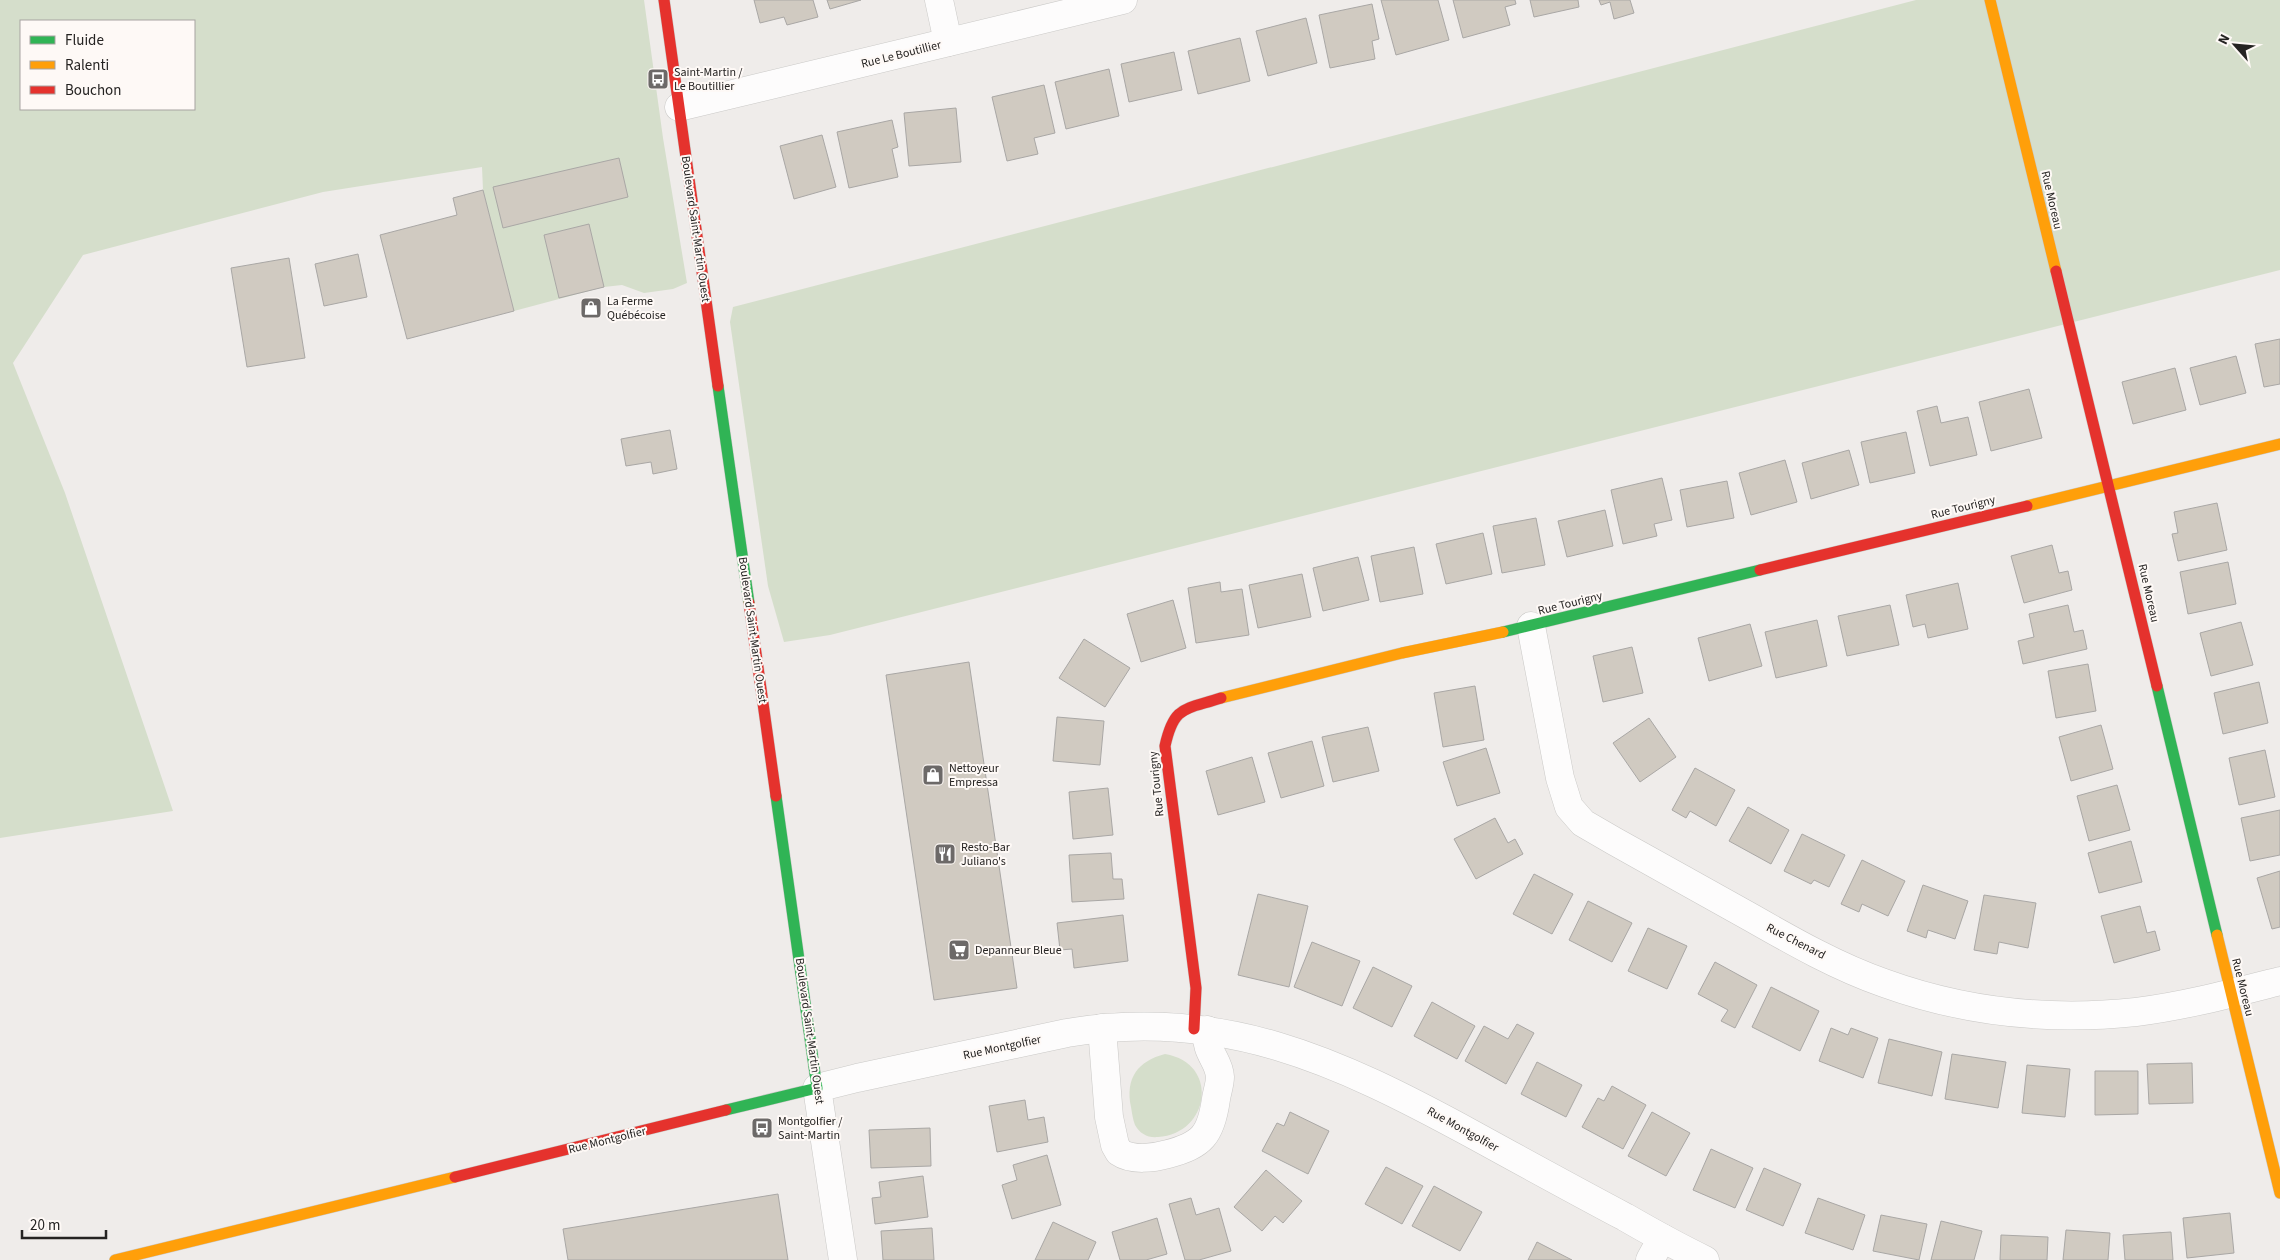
<svg xmlns="http://www.w3.org/2000/svg" width="2280" height="1260" font-family="'Source Sans 3',sans-serif">
  <rect width="100%" height="100%" fill="#efecea"/>
  <g fill="#d5decb" fill-rule="evenodd">
    <path d="M0,0H644L663,138L687,283L673,289L644,293L622,285L604,287L514,311L483,190L482,167L323,192L83,255L13,363L65,493L173,811L0,838ZM21,21H194V109H21Z"/>
    <polygon points="1916,0 2280,0 2280,270 830,635 784,642 768,586 730,322 733,307"/>
    <path d="M1165,1054C1220,1063 1210,1134 1158,1137C1148,1138 1140,1134 1135,1125C1133,1120 1132,1113 1131,1107C1125,1078 1138,1061 1165,1054Z"/>
  </g>
  <g fill="#d0cac1" stroke="#a9a7a5">
    <polygon points="754,0 813,0 818,17 787,25 784,17 760,23"/>
    <polygon points="827,0 861,0 830,9"/>
    <polygon points="1381,0 1438,0 1449,40 1396,55"/>
    <polygon points="1453,0 1515,0 1516,4 1505,7 1510,25 1463,38"/>
    <polygon points="1530,0 1578,0 1579,7 1534,17"/>
    <polygon points="1599,0 1630,0 1634,13 1614,19 1610,2 1601,5"/>
    <polygon points="1372,4 1379,39 1372,41 1375,59 1330,68 1319,15"/>
    <polygon points="1306,18 1317,63 1268,76 1256,31"/>
    <polygon points="1240,38 1250,81 1198,94 1188,51"/>
    <polygon points="1174,52 1182,90 1129,102 1121,64"/>
    <polygon points="1109,69 1119,116 1066,129 1055,82"/>
    <polygon points="1044,85 1055,133 1034,138 1038,154 1007,161 992,97"/>
    <polygon points="956,108 961,162 909,166 904,113"/>
    <polygon points="892,120 898,147 892,149 898,177 849,188 837,132"/>
    <polygon points="822,135 836,187 794,199 780,146"/>
    <polygon points="619,158 628,197 503,228 493,187"/>
    <polygon points="483,190 514,311 407,339 380,235 457,215 453,198"/>
    <polygon points="589,224 604,287 559,298 544,235"/>
    <polygon points="358,254 367,297 324,306 315,264"/>
    <polygon points="289,258 305,358 247,367 231,268"/>
    <polygon points="2280,339 2280,384 2264,387 2255,344"/>
    <polygon points="2236,356 2246,393 2200,405 2190,368"/>
    <polygon points="2175,368 2186,410 2133,424 2122,382"/>
    <polygon points="2029,389 2042,438 1991,451 1979,402"/>
    <polygon points="1937,406 1941,423 1968,417 1977,455 1930,466 1917,411"/>
    <polygon points="670,430 677,469 653,474 651,462 626,466 621,439"/>
    <polygon points="1906,432 1915,473 1870,483 1861,442"/>
    <polygon points="1849,450 1859,485 1811,499 1802,463"/>
    <polygon points="1785,460 1797,502 1751,515 1739,473"/>
    <polygon points="1662,478 1672,520 1654,524 1657,536 1623,544 1611,490"/>
    <polygon points="1727,481 1734,518 1687,527 1680,490"/>
    <polygon points="2217,503 2227,550 2178,561 2172,534 2178,533 2174,512"/>
    <polygon points="1605,510 1613,546 1567,557 1558,521"/>
    <polygon points="1536,518 1545,565 1502,573 1493,526"/>
    <polygon points="1483,533 1492,574 1446,584 1436,544"/>
    <polygon points="2052,545 2059,573 2068,571 2072,590 2024,603 2011,556"/>
    <polygon points="1414,547 1423,594 1380,602 1371,556"/>
    <polygon points="1358,557 1369,600 1323,611 1313,568"/>
    <polygon points="2228,562 2236,604 2188,614 2180,572"/>
    <polygon points="1302,574 1311,617 1258,628 1249,585"/>
    <polygon points="1220,582 1221,592 1242,589 1249,635 1196,643 1188,588"/>
    <polygon points="1958,583 1968,629 1928,638 1925,624 1913,627 1906,595"/>
    <polygon points="1173,600 1186,648 1141,662 1127,614"/>
    <polygon points="1890,605 1899,645 1847,656 1838,616"/>
    <polygon points="2068,605 2074,632 2083,630 2087,649 2023,664 2018,641 2034,637 2029,614"/>
    <polygon points="1817,620 1827,666 1776,678 1765,632"/>
    <polygon points="2241,622 2253,665 2211,676 2200,633"/>
    <polygon points="1750,624 1762,666 1709,681 1698,638"/>
    <polygon points="1084,639 1130,668 1105,707 1059,678"/>
    <polygon points="1632,647 1643,693 1603,702 1593,656"/>
    <polygon points="969,662 1017,988 934,1000 886,675"/>
    <polygon points="2088,664 2096,711 2056,718 2048,671"/>
    <polygon points="2259,682 2268,723 2223,734 2214,693"/>
    <polygon points="1475,686 1484,740 1443,747 1434,693"/>
    <polygon points="1057,717 1104,721 1100,765 1053,761"/>
    <polygon points="1649,718 1676,757 1640,782 1613,743"/>
    <polygon points="2101,725 2113,769 2071,781 2059,737"/>
    <polygon points="1368,727 1379,771 1333,782 1322,737"/>
    <polygon points="1312,741 1324,786 1281,798 1268,753"/>
    <polygon points="1486,748 1500,793 1457,806 1443,762"/>
    <polygon points="2265,750 2275,797 2239,805 2229,758"/>
    <polygon points="1252,757 1265,802 1218,815 1206,771"/>
    <polygon points="1695,768 1735,790 1716,826 1690,811 1686,818 1672,810"/>
    <polygon points="2117,785 2130,830 2089,841 2077,796"/>
    <polygon points="1108,788 1113,835 1073,839 1069,792"/>
    <polygon points="1748,807 1789,830 1771,864 1729,841"/>
    <polygon points="2280,810 2280,855 2250,861 2241,818"/>
    <polygon points="1495,818 1508,843 1515,839 1523,854 1476,879 1454,839"/>
    <polygon points="1802,834 1845,855 1829,887 1814,880 1811,884 1784,871"/>
    <polygon points="2131,841 2142,882 2099,893 2088,853"/>
    <polygon points="1111,853 1113,879 1122,879 1124,899 1072,902 1069,855"/>
    <polygon points="1862,860 1905,881 1888,916 1862,904 1859,912 1841,904"/>
    <polygon points="2280,871 2280,927 2272,929 2257,878"/>
    <polygon points="1534,874 1573,894 1552,934 1513,914"/>
    <polygon points="1923,885 1968,901 1955,939 1928,930 1926,938 1907,931"/>
    <polygon points="1258,894 1308,906 1289,987 1238,975"/>
    <polygon points="1984,895 2036,903 2028,948 1999,942 1997,954 1974,950"/>
    <polygon points="1588,901 1632,923 1612,962 1569,940"/>
    <polygon points="2140,906 2147,933 2155,931 2160,950 2114,963 2101,916"/>
    <polygon points="1123,915 1128,961 1074,968 1072,949 1060,950 1057,923"/>
    <polygon points="1648,928 1687,946 1667,989 1628,971"/>
    <polygon points="1312,942 1360,961 1342,1006 1294,987"/>
    <polygon points="1715,962 1757,985 1735,1028 1721,1021 1728,1010 1698,994"/>
    <polygon points="1373,967 1412,986 1392,1027 1353,1008"/>
    <polygon points="1771,987 1819,1011 1800,1051 1752,1027"/>
    <polygon points="1432,1002 1475,1026 1457,1059 1414,1036"/>
    <polygon points="1517,1024 1534,1033 1506,1084 1465,1061 1484,1026 1508,1039"/>
    <polygon points="1831,1028 1848,1035 1851,1028 1878,1038 1863,1078 1819,1061"/>
    <polygon points="1889,1039 1942,1052 1932,1096 1878,1083"/>
    <polygon points="1952,1054 2006,1062 1998,1108 1945,1099"/>
    <polygon points="1537,1062 1582,1085 1566,1117 1521,1094"/>
    <polygon points="2192,1063 2193,1103 2149,1104 2147,1064"/>
    <polygon points="2027,1065 2070,1069 2065,1117 2022,1113"/>
    <polygon points="2095,1071 2138,1071 2138,1114 2095,1115"/>
    <polygon points="1612,1086 1646,1105 1623,1149 1582,1127 1598,1098 1604,1101"/>
    <polygon points="1025,1100 1028,1120 1044,1117 1048,1142 997,1152 989,1106"/>
    <polygon points="1290,1112 1329,1131 1308,1174 1262,1151 1277,1123 1284,1126"/>
    <polygon points="1652,1112 1690,1133 1666,1176 1628,1156"/>
    <polygon points="930,1128 931,1166 871,1168 869,1130"/>
    <polygon points="1711,1149 1753,1168 1735,1208 1693,1190"/>
    <polygon points="1047,1155 1061,1205 1012,1219 1002,1185 1017,1180 1013,1165"/>
    <polygon points="1386,1167 1423,1186 1402,1224 1365,1204"/>
    <polygon points="1764,1168 1801,1184 1783,1226 1746,1210"/>
    <polygon points="1266,1170 1302,1201 1283,1223 1275,1216 1262,1231 1234,1207"/>
    <polygon points="923,1176 928,1217 875,1224 872,1198 881,1197 879,1182"/>
    <polygon points="1434,1186 1482,1212 1460,1251 1412,1226"/>
    <polygon points="778,1194 788,1260 568,1260 563,1229"/>
    <polygon points="1191,1198 1196,1215 1219,1208 1231,1251 1199,1260 1185,1260 1169,1204"/>
    <polygon points="1818,1198 1865,1215 1853,1250 1805,1233"/>
    <polygon points="2230,1213 2234,1253 2187,1258 2183,1218"/>
    <polygon points="1881,1215 1927,1224 1919,1260 1873,1251"/>
    <polygon points="1157,1218 1167,1254 1146,1260 1120,1260 1112,1232"/>
    <polygon points="1941,1221 1982,1231 1974,1260 1931,1260"/>
    <polygon points="1053,1222 1096,1242 1088,1260 1035,1260"/>
    <polygon points="932,1228 934,1260 883,1260 881,1231"/>
    <polygon points="2066,1230 2110,1233 2108,1260 2063,1260"/>
    <polygon points="2171,1232 2173,1260 2125,1260 2123,1235"/>
    <polygon points="2001,1235 2048,1237 2047,1260 2000,1260"/>
    <polygon points="1537,1242 1572,1260 1528,1260"/>
  </g>
  <g fill="none" stroke-linecap="round" stroke-linejoin="round">
    <g stroke="#cac9c7" stroke-width="29">
      <g id="street">
        <polyline points="939,0 948,42"/>
        <polyline points="679,107 1123,0"/>
        <path d="M1531,626L1560,778L1569,807L1583,823L1614,841C1660,867 1706,892 1752,918C1794,942 1838,967 1884,983C1964,1012 2051,1021 2136,1012C2185,1006 2233,993 2280,981"/>
        <path d="M1102,1028L1109,1117L1115,1145L1119,1152C1132,1161 1154,1158 1168,1154C1202,1145 1211,1135 1216,1099C1217,1092 1220,1084 1220,1077C1219,1059 1205,1054 1207,1030"/>
        <path d="M843,1260L817,1088L857,1078L1067,1033C1223,1007 1338,1061 1472,1134C1523,1162 1574,1190 1625,1217C1651,1232 1678,1247 1705,1260"/>
        <polyline points="1650,1260 1662,1238"/>
      </g>
    </g>
    <g stroke="#cac9c7" stroke-width="12">
      <g id="fast">
        <polyline points="718,386 749,603"/>
        <polyline points="1503,632 1760,570"/>
        <polyline points="2157,686 2217,935"/>
        <polyline points="726,1110 817,1088 776,796"/>
      </g>
    </g>
    <g stroke="#cac9c7" stroke-width="12">
      <g id="slow">
        <polyline points="1990,0 2056,271"/>
        <polyline points="2027,506 2280,444"/>
        <polyline points="1221,698 1402,653 1503,632"/>
        <polyline points="2217,935 2280,1193"/>
        <polyline points="115,1260 455,1177"/>
      </g>
    </g>
    <g stroke="#cac9c7" stroke-width="12">
      <g id="jam">
        <polyline points="664,0 718,386"/>
        <polyline points="2056,271 2157,686"/>
        <polyline points="1760,570 2027,506"/>
        <polyline points="749,603 776,796"/>
        <path d="M1194,1029L1196,988L1165,746C1174,705 1185,710 1221,698"/>
        <polyline points="455,1177 726,1110"/>
      </g>
    </g>
    <use href="#street" stroke="#fdfcfc" stroke-width="28"/>
    <use href="#fast" stroke="#30b455" stroke-width="11"/>
    <use href="#slow" stroke="#ff9f0a" stroke-width="11"/>
    <use href="#jam" stroke="#e5322d" stroke-width="11"/>
  </g>
  <defs>
    <g id="bus-square" transform="scale(1.125)"><rect x="-9" y="-9" width="18" height="18" rx="4" fill="#6c6968" stroke="#fef9f6"/><path d="M-5-6H5V4H4V6H2V4H-2V6H-4V4H-5ZM-3.5-4V0h7V-4ZM-3.5 1.2v1.5H-2V1.2ZM2 1.2v1.5H3.5V1.2Z" fill="#fff"/></g>
    <g id="shop-square" transform="scale(1.125)"><rect x="-9" y="-9" width="18" height="18" rx="4" fill="#6c6968" stroke="#fef9f6"/><path d="M-5-2.5h2.3a2.7 3.5 0 0 1 5.4 0H5L5.5 6h-11ZM-1.5-2.5h3a1.5 2.3 0 0 0-3 0Z" fill="#fff"/></g>
    <g id="restaurant-square" transform="scale(1.125)"><rect x="-9" y="-9" width="18" height="18" rx="4" fill="#6c6968" stroke="#fef9f6"/><path d="M-5-6h1v4h1v-4h1v4h1v-4h1v5L-1.5 .5V6h-2V.5L-5-1ZM5-6V6H3V1.5H1.5Q1.5-4 5-6Z" fill="#fff"/></g>
    <g id="supermarket-square" transform="scale(1.125)"><rect x="-9" y="-9" width="18" height="18" rx="4" fill="#6c6968" stroke="#fef9f6"/><path d="M-6-5.5h2.5l.6 2H6L4.5 2H-2.5L-4.4-4H-6ZM-1.5 3.2a1.3 1.3 0 1 0 .1 0ZM3 3.2a1.3 1.3 0 1 0 .1 0Z" fill="#fff"/></g>
  </defs>
  <g fill-rule="evenodd">
    <use href="#bus-square" x="658" y="79"/>
    <use href="#shop-square" x="591" y="308"/>
    <use href="#shop-square" x="933" y="775"/>
    <use href="#restaurant-square" x="945" y="854"/>
    <use href="#supermarket-square" x="959" y="950"/>
    <use href="#bus-square" x="762" y="1128"/>
  </g>
  <g text-anchor="middle" stroke-width="4" stroke-linejoin="round" paint-order="stroke">
    <g font-size="12" fill="#252322" stroke="#fef9f6">
      <text transform="translate(901 54) rotate(-14)" y="4">Rue Le Boutillier</text>
      <text transform="translate(2052 200) rotate(77)" y="4">Rue Moreau</text>
      <text transform="translate(696 229) rotate(82)" y="4">Boulevard Saint-Martin Ouest</text>
      <text transform="translate(1963 507) rotate(-14)" y="4">Rue Tourigny</text>
      <text transform="translate(2149 593) rotate(77)" y="4">Rue Moreau</text>
      <text transform="translate(1570 603) rotate(-14)" y="4">Rue Tourigny</text>
      <text transform="translate(753 630) rotate(82)" y="4">Boulevard Saint-Martin Ouest</text>
      <text transform="translate(1156 784) rotate(-96)" y="4">Rue Tourigny</text>
      <text transform="translate(1796 941) rotate(27)" y="4">Rue Chenard</text>
      <text transform="translate(2243 987) rotate(76)" y="4">Rue Moreau</text>
      <text transform="translate(810 1031) rotate(82)" y="4">Boulevard Saint-Martin Ouest</text>
      <text transform="translate(1002 1047) rotate(-12)" y="4">Rue Montgolfier</text>
      <text transform="translate(1463 1129) rotate(29)" y="4">Rue Montgolfier</text>
      <text transform="translate(607 1140) rotate(-14)" y="4">Rue Montgolfier</text>
    </g>
    <g font-size="12" fill="#252322" stroke="#fef9f6" text-anchor="start">
      <text x="674" y="76">Saint-Martin /<tspan x="674" dy="14">Le Boutillier</tspan></text>
      <text x="607" y="305">La Ferme<tspan x="607" dy="14">Québécoise</tspan></text>
      <text x="949" y="772">Nettoyeur<tspan x="949" dy="14">Empressa</tspan></text>
      <text x="961" y="851">Resto-Bar<tspan x="961" dy="14">Juliano's</tspan></text>
      <text x="975" y="954">Depanneur Bleue</text>
      <text x="778" y="1125">Montgolfier /<tspan x="778" dy="14">Saint-Martin</tspan></text>
    </g>
  </g>
  <rect x="20" y="20" width="175" height="90" fill="#fef9f6" stroke="#a7a3a1"/>
  <rect x="30" y="36" width="25" height="8" fill="#30b455" stroke="#a7a3a1"/>
  <text x="65" y="45" font-size="15" fill="#252322">Fluide</text>
  <rect x="30" y="61" width="25" height="8" fill="#ff9f0a" stroke="#a7a3a1"/>
  <text x="65" y="70" font-size="15" fill="#252322">Ralenti</text>
  <rect x="30" y="86" width="25" height="8" fill="#e5322d" stroke="#a7a3a1"/>
  <text x="65" y="95" font-size="15" fill="#252322">Bouchon</text>
  <g transform="translate(2235 45) rotate(297)" stroke="#fef9f6" stroke-width="4" paint-order="stroke">
  <path d="M0-4L9 19L0 12L-9 19Z" fill="#252322"/>
  <text y="-8" font-size="14" font-weight="bold" text-anchor="middle" fill="#252322">N</text>
  </g>
  <path d="M22 1230v8h84v-8" fill="none" stroke="#252322" stroke-width="2.5"/>
  <text x="30" y="1230" font-size="15" fill="#252322" stroke="#fef9f6" stroke-width="4" paint-order="stroke">20 m</text>
</svg>
